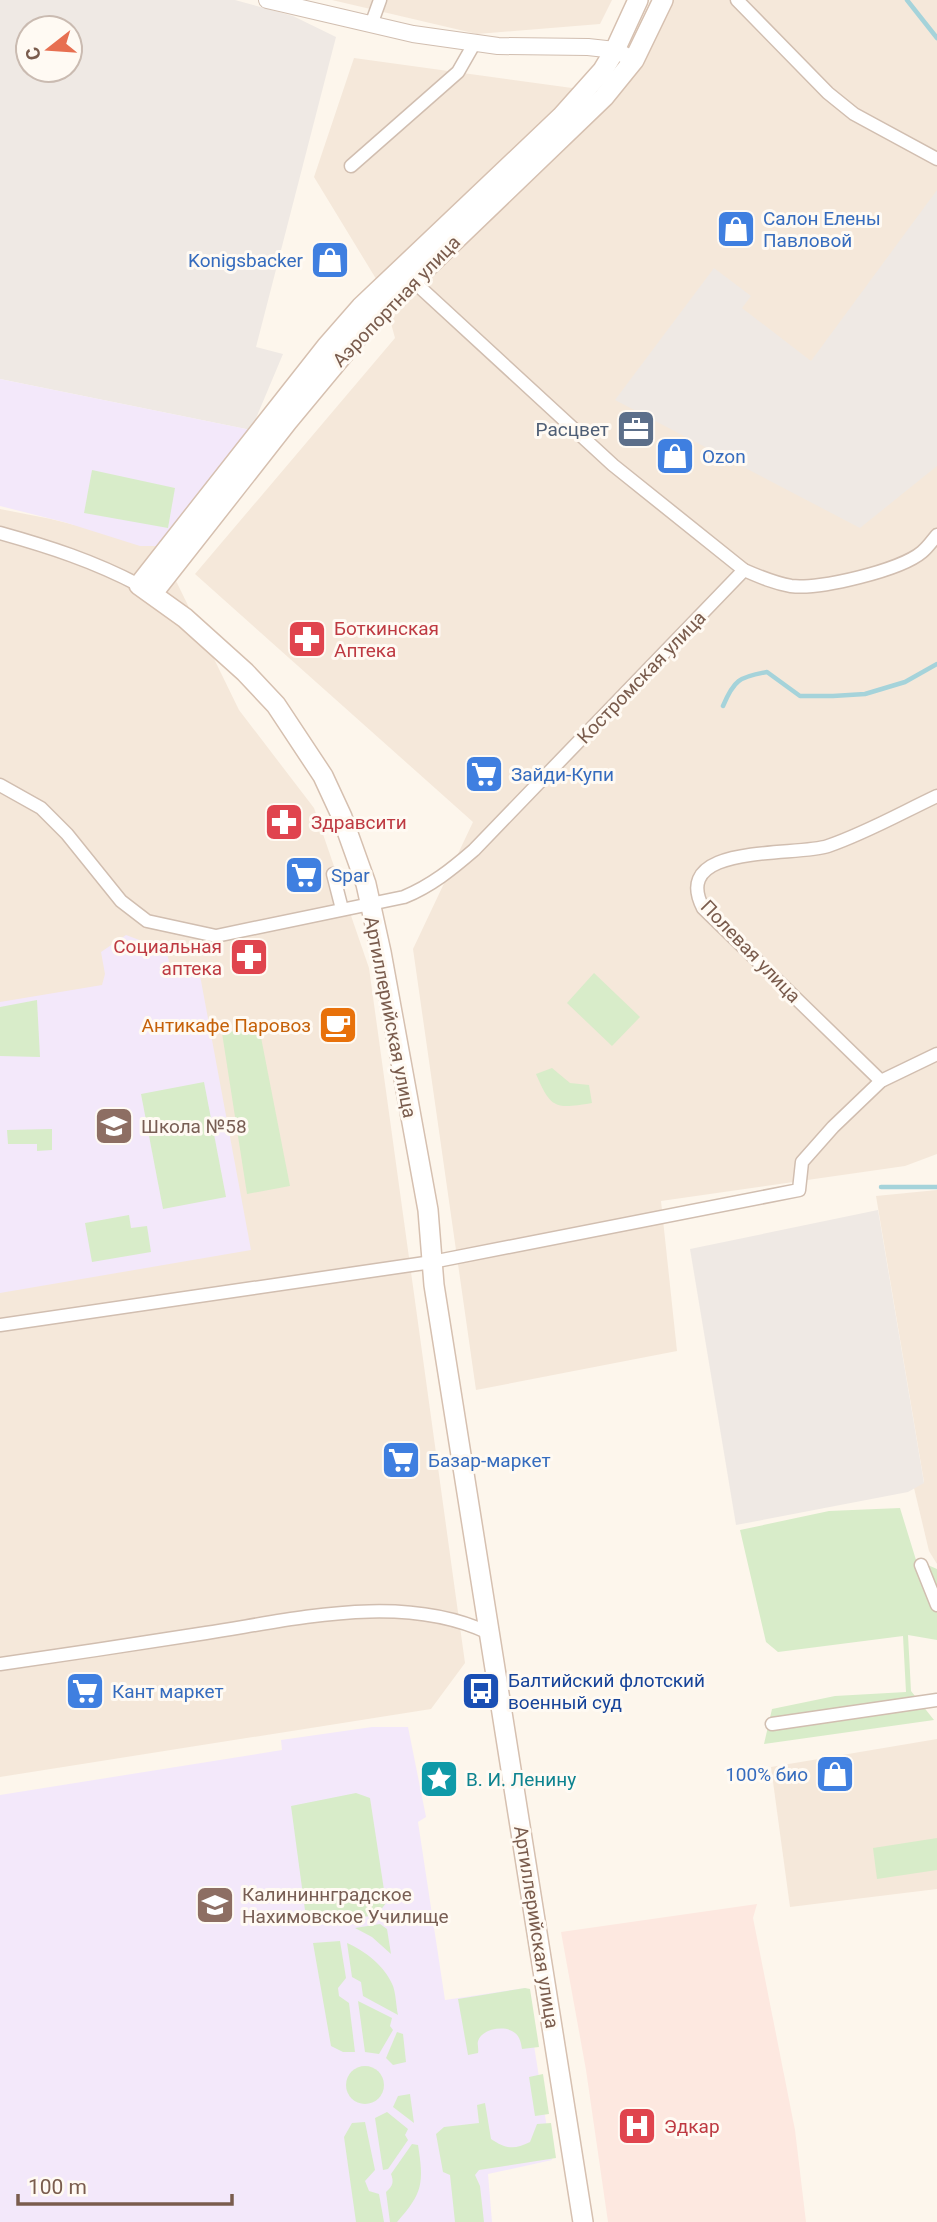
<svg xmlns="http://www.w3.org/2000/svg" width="937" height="2222" font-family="Roboto,sans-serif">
  <rect width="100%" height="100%" fill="#fdf6ec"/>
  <g fill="#f5e8da">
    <polygon points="332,0 612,0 600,24 477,34"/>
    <polygon points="659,0 937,0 937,1154 905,1166 661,1201 677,1351 476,1390 413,949 473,822 195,574 395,338 381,287 314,177 354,58 572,88 640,43"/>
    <polygon points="0,509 51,519 159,546 239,710 314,808 369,968 465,1663 431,1709 0,1777"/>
    <polygon points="937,1190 937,1564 929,1551 914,1488 924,1482 876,1196"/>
    <polygon points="937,1739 937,1889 790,1907 771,1767"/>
  </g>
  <polygon fill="#fde8e0" points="757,1904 753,1918 795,2130 806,2222 608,2222 586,2070 561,1932"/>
  <g fill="#efe9e4" fill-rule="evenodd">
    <path d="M0,0H235L293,16L336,37L256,347L283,354L251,430L0,379ZM28,28H70V70H28Z"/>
    <polygon points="937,190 937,466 860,528 615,400 714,268 751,296 742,308 811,361"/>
    <polygon points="878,1210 924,1483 908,1492 736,1525 690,1249"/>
  </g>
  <g fill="#f3e8fa">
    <polygon points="0,379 251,430 159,546 140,546 64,522 0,506"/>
    <polygon points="126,935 166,950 172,973 199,970 251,1250 0,1293 0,1002 102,985 105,974 101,952"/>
    <polygon points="372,1727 408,1727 426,1817 418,1822 445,2000 525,1988 552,2160 488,2174 492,2222 0,2222 0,1795 282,1750 281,1740"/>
  </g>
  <g fill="#d8ecc9">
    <polygon points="92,470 175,488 168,528 84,513"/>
    <polygon points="594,973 640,1017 612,1046 567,1003"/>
    <polygon points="37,1000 40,1057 0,1056 0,1007"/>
    <polygon points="259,1027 290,1186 247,1194 222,1033"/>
    <path d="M552,1068L570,1083L589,1085L592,1103C555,1109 551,1109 536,1074Z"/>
    <polygon points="204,1082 226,1197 163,1209 141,1094"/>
    <polygon points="52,1129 52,1150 37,1151 37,1144 8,1144 7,1130"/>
    <polygon points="129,1215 131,1228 147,1226 151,1252 92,1262 85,1223"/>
    <polygon points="900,1508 916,1560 937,1569 937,1640 908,1635 911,1691 934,1720 764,1744 772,1709 835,1696 906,1692 903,1636 778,1652 766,1642 740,1530 829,1511"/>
    <polygon points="356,1793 370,1798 386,1903 377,1915 307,1925 291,1806"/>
    <polygon points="937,1838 937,1870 877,1879 873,1848"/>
    <polygon points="380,1924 387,1929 391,1954 372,1937 355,1928"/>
    <polygon points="340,1941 346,1978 338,1988 339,1996 349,2003 355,2052 343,2052 331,2046 313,1943"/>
    <path d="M347,1943C365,1951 385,1966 393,1986C396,1994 396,2006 398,2015L363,1996L361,1982L352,1977Z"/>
    <path d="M525,1988L530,1989L539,2047L522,2049C521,2043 520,2037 515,2033C507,2025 482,2028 478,2041C477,2045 479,2049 478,2053L468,2055L458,1999Z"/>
    <polygon points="358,2001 392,2018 390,2026 393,2030 379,2054 365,2052"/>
    <polygon points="397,2032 403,2034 406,2062 393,2065 386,2058"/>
    <circle cx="365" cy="2085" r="19"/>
    <polygon points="543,2074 549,2114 535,2116 529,2077"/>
    <polygon points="410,2094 414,2123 393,2107 398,2096"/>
    <path d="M485,2103L491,2139C506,2149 514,2150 530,2142L537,2124L551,2123L556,2158L479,2170L475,2175L480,2186L484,2222H455L450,2175L443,2172L436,2134L444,2127L479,2123L477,2105Z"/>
    <polygon points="387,2112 408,2129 405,2135 408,2140 388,2169 383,2170 375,2118"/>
    <polygon points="365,2122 375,2170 365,2181 369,2191 379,2194 384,2222 356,2222 344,2137 352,2123"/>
    <path d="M412,2144L418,2145C424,2183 423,2193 397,2222H390L386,2192C393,2186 394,2182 391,2174Z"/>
  </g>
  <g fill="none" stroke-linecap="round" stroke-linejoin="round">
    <g stroke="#a5d3da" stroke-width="4.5">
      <polyline points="907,0 937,38"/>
      <path d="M723,706C734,680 739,677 767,672L800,696H833L865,694L905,682L937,664"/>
      <polyline points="881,1187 937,1187"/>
    </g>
    <g stroke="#d1beb0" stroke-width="15">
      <g id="minor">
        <polyline points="737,0 828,93 854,114 937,159"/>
        <polyline points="371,25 380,0"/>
        <polyline points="351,166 458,72 474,44"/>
        <path d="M412,280L613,465L744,570C760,577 774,583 791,586C819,590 901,570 922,552C928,547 932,541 937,535"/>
        <path d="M0,533C50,547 93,561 139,585"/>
        <path d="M0,785L41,808L67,834L121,901L147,921L216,936L404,897C431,886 452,869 474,850L744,570"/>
        <polyline points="333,874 342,909"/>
        <path d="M881,1081L703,908C669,842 796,857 828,846C866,833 901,813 937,796"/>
        <polyline points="0,1325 432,1262 799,1190 802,1162 833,1127 881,1081 937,1054"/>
        <polyline points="921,1565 937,1605"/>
        <path d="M0,1664C69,1654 137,1644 206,1633C297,1619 402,1592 489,1633"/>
        <polyline points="772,1724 937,1700"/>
      </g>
    </g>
    <g stroke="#d1beb0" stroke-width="18">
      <polyline id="tertiary" points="267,0 413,34 498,46 588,47 615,50 634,60"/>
    </g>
    <g stroke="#d6c0b0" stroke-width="22">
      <g id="secondary">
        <polyline points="153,593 288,421 371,321 604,97 634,60 663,0"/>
        <polyline points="583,2222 434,1285 428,1210 381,952 366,884 342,817 323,776 276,705 245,672 185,618 139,585 326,347 361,307 561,117 603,70 615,50 638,0"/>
      </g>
    </g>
    <use href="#minor" stroke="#fff" stroke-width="12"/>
    <use href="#tertiary" stroke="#fff" stroke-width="16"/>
    <use href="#secondary" stroke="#fff" stroke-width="19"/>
  </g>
  <defs>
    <g id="shop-square" transform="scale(2.0125)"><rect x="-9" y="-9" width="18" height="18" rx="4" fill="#3f7fe0" stroke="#fffaf3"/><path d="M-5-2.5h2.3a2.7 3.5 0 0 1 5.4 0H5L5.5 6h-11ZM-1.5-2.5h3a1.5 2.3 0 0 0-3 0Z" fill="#fff"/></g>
    <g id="office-square" transform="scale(2.0125)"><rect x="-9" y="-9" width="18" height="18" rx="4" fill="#5c6f8a" stroke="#fffaf3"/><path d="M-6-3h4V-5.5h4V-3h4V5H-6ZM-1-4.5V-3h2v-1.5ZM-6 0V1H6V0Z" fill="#fff"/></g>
    <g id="pharmacy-square" transform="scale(2.0125)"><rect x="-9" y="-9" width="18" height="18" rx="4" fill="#e0444e" stroke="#fffaf3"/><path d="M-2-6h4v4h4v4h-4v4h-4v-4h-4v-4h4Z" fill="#fff"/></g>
    <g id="supermarket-square" transform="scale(2.0125)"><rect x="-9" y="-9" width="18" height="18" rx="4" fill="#3f7fe0" stroke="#fffaf3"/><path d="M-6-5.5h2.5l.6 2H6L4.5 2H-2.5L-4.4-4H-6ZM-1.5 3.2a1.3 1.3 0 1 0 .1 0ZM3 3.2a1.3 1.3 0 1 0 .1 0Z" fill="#fff"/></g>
    <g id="cafe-square" transform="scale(2.0125)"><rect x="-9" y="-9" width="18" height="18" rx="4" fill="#e8710a" stroke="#fffaf3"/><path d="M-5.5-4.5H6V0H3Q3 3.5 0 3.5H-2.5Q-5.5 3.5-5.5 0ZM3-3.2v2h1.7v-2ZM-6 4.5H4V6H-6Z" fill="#fff"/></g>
    <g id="school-square" transform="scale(2.0125)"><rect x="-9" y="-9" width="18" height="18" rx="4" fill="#8d6e63" stroke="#fffaf3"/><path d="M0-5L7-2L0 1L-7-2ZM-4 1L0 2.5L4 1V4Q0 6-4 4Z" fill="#fff"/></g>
    <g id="bus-square" transform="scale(2.0125)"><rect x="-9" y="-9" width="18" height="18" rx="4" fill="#1a4fb4" stroke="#fffaf3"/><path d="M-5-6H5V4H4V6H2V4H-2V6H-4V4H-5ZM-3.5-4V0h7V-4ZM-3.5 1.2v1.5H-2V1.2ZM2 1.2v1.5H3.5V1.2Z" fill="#fff"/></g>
    <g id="sight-square" transform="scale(2.0125)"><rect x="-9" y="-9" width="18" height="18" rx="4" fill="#0f9aa8" stroke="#fffaf3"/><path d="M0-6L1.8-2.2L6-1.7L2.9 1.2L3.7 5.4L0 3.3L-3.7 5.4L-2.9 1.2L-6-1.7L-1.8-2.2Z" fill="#fff"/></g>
    <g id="university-square" transform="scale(2.0125)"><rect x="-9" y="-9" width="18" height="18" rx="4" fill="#8d6e63" stroke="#fffaf3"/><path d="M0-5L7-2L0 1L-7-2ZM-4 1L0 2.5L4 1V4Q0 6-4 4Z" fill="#fff"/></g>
    <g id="hospital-square" transform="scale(2.0125)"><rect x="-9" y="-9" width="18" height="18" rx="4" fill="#e0444e" stroke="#fffaf3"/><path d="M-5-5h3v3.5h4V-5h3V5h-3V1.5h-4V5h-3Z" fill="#fff"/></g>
  </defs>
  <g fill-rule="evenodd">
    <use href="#shop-square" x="736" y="229"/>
    <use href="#shop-square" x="330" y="260"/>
    <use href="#office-square" x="636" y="429"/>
    <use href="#shop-square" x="675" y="456"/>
    <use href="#pharmacy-square" x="307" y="639"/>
    <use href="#supermarket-square" x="484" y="774"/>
    <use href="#pharmacy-square" x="284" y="822"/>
    <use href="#supermarket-square" x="304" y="875"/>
    <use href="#pharmacy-square" x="249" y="957"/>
    <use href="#cafe-square" x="338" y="1025"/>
    <use href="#school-square" x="114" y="1126"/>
    <use href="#supermarket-square" x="401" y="1460"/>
    <use href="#supermarket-square" x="85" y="1691"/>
    <use href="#bus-square" x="481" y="1691"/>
    <use href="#shop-square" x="835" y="1774"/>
    <use href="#sight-square" x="439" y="1779"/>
    <use href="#university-square" x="215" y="1905"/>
    <use href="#hospital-square" x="637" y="2126"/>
  </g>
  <g text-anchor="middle" stroke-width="6" stroke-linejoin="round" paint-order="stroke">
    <g font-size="19" fill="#366cbe" stroke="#fffaf3" text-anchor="start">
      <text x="763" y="225">Салон Елены<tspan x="763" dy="22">Павловой</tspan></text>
      <text x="303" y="267" text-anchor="end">Konigsbacker</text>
      <text x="702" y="463">Ozon</text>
      <text x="511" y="781">Зайди-Купи</text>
      <text x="331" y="882">Spar</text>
      <text x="428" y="1467">Базар-маркет</text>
      <text x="112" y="1698">Кант маркет</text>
      <text x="808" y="1781" text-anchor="end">100% био</text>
    </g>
    <g font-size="19" fill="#7a5c4d" stroke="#fffaf3">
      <text transform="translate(396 301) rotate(-46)" y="7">Аэропортная улица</text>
      <text transform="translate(641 677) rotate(-46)" y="7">Костромская улица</text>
      <text transform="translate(751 951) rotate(46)" y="7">Полевая улица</text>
      <text transform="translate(391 1017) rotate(79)" y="7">Артиллерийская улица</text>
      <text transform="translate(537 1927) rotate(81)" y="7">Артиллерийская улица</text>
    </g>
    <g font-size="19" fill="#4e5e75" stroke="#fffaf3" text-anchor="end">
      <text x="609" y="436">Расцвет</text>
    </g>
    <g font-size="19" fill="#be3a42" stroke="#fffaf3" text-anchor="start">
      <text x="334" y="635">Боткинская<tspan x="334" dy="22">Аптека</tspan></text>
      <text x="311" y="829">Здравсити</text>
      <text x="222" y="953" text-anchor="end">Социальная<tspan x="222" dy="22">аптека</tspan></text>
      <text x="664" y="2133">Эдкар</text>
    </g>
    <g font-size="19" fill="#c56008" stroke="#fffaf3" text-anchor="end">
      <text x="311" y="1032">Антикафе Паровоз</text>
    </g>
    <g font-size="19" fill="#785e54" stroke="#fffaf3" text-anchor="start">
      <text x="141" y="1133">Школа №58</text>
      <text x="242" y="1901">Калининнградское<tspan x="242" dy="22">Нахимовское Училище</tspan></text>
    </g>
    <g font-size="19" fill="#164399" stroke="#fffaf3" text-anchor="start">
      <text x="508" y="1687">Балтийский флотский<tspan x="508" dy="22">военный суд</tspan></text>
    </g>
    <g font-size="19" fill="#0d838f" stroke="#fffaf3" text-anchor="start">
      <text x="466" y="1786">В. И. Ленину</text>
    </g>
  </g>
  <g transform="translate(49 49) rotate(253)"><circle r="33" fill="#fffaf3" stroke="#cabbb1" stroke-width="2"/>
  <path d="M0-5L12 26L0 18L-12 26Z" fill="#e76f51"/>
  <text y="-10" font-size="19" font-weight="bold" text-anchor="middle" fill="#7a5c4d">С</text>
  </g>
  <path d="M18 2194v10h214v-10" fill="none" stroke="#7a5c4d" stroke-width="3.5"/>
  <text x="28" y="2194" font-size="21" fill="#7a5c4d" stroke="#fffaf3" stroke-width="5" paint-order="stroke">100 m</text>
</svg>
